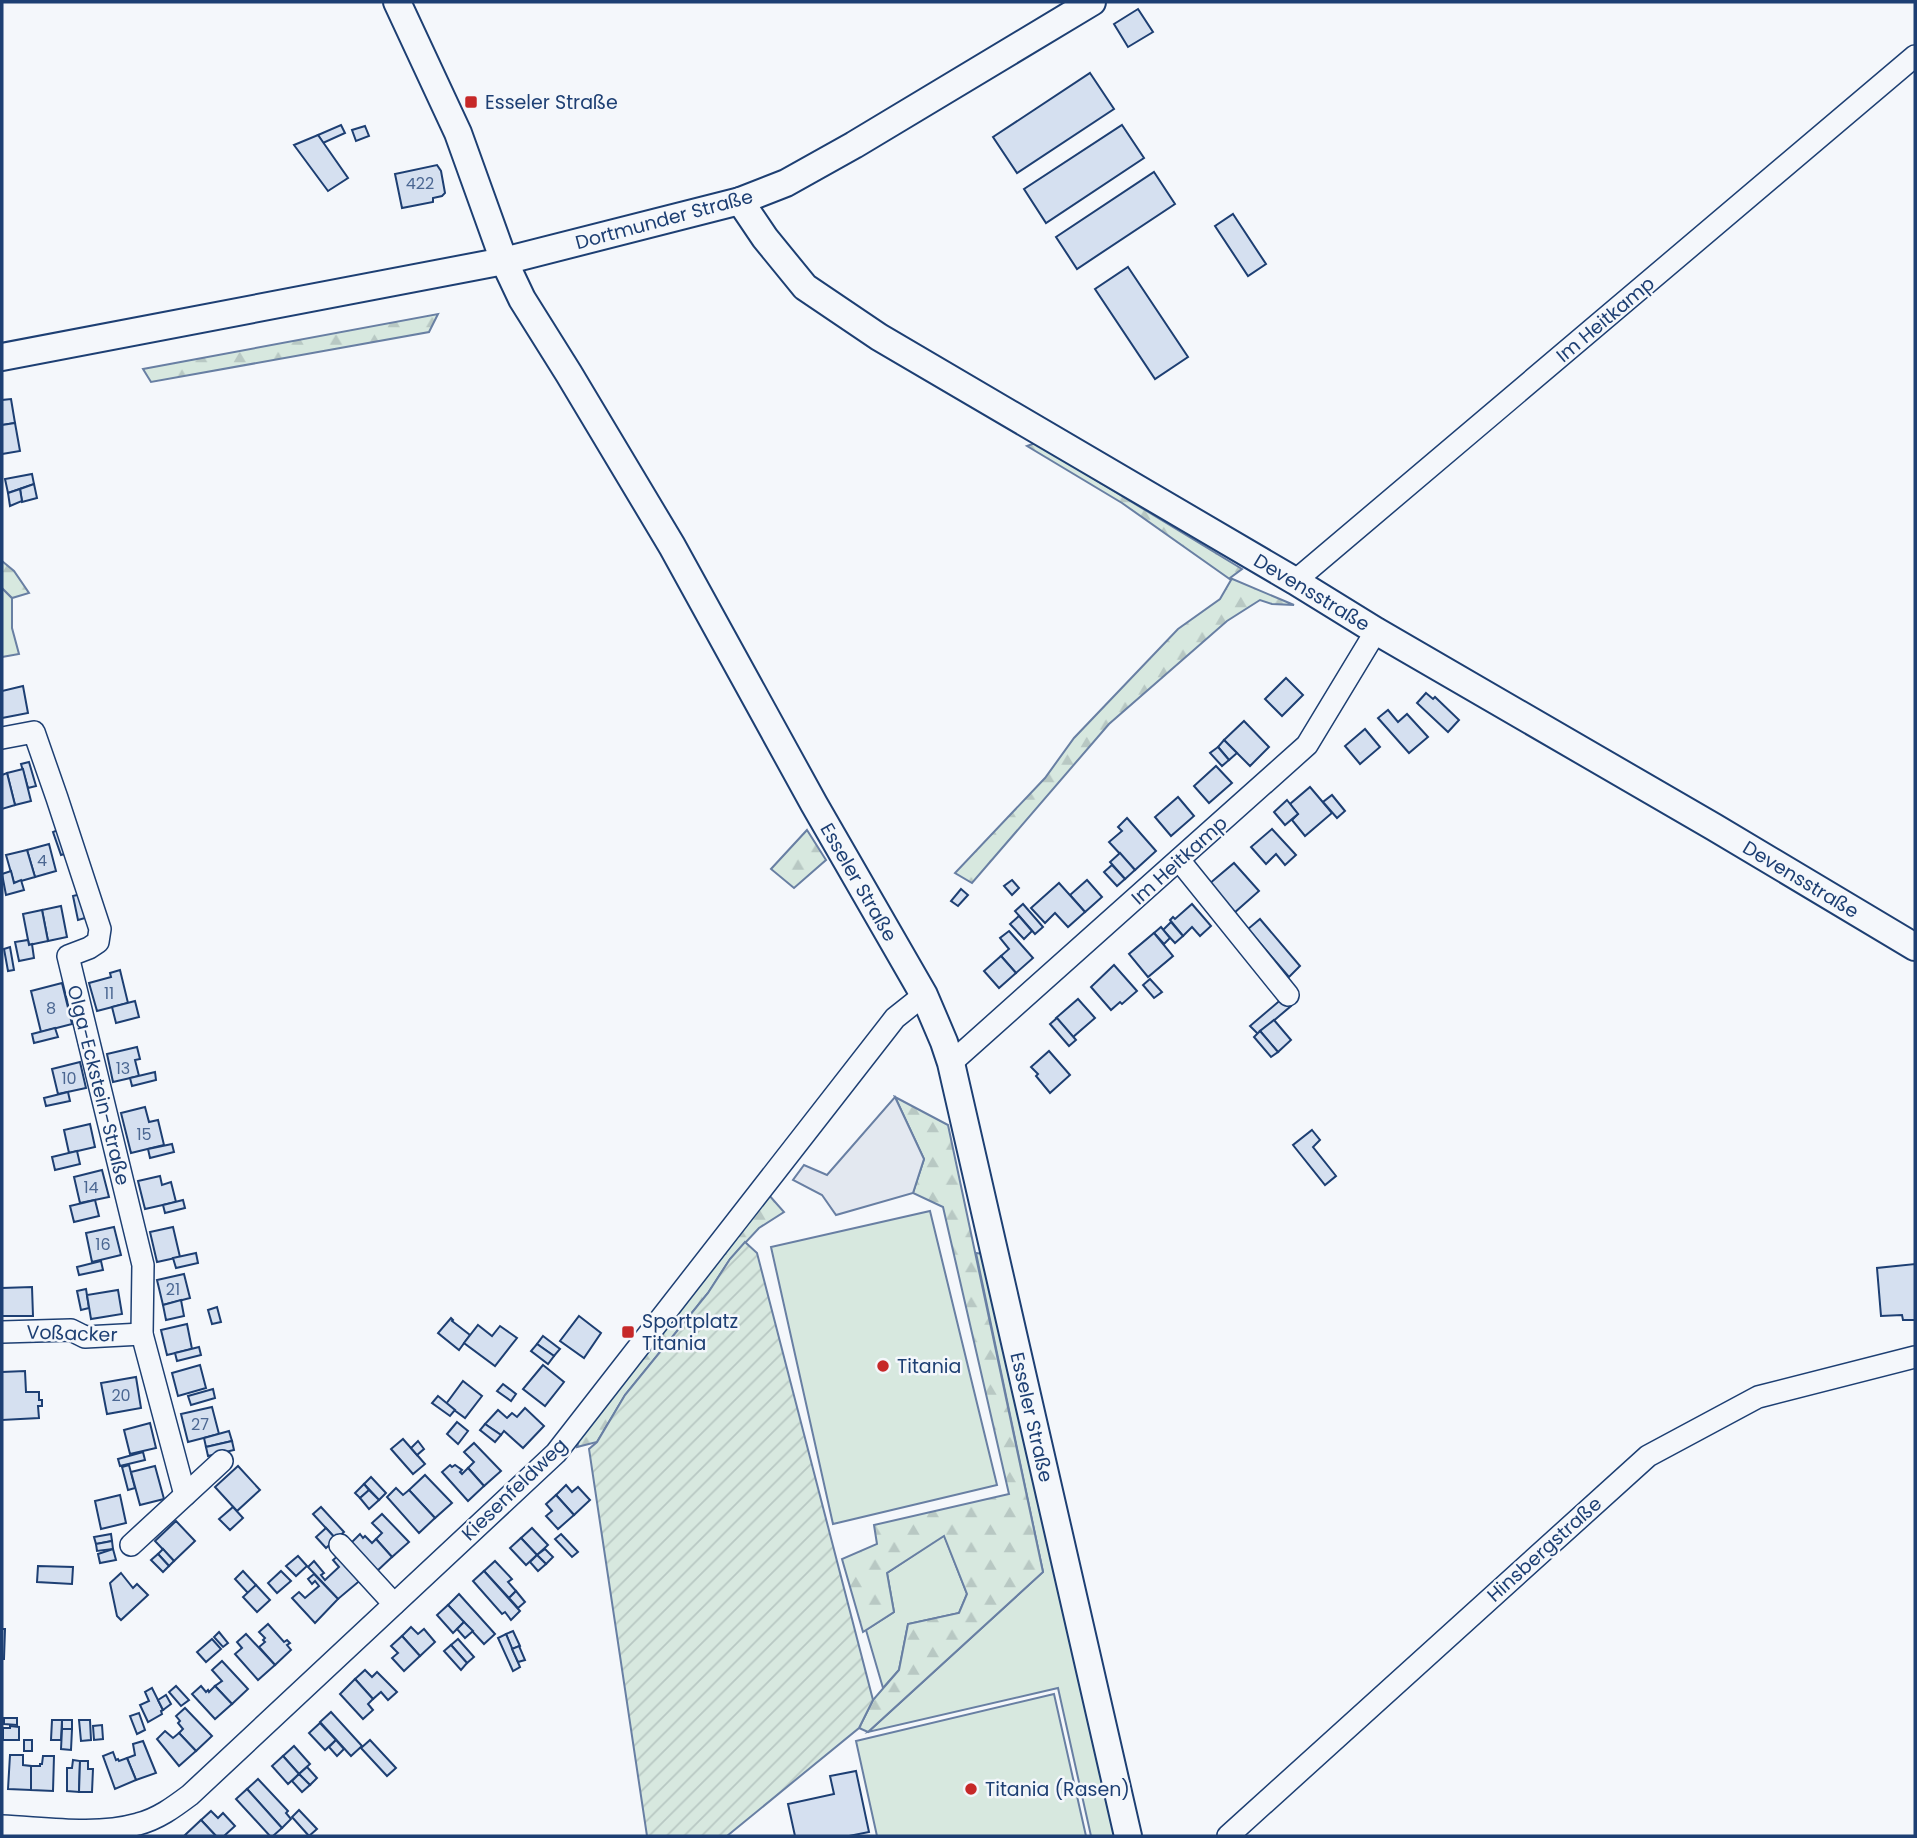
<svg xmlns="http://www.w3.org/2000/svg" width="1917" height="1838" font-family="Poppins,sans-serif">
  <defs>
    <pattern id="forest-firs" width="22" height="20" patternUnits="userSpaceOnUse" patternTransform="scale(1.75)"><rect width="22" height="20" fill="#d7e8df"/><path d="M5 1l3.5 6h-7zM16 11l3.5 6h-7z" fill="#b8c8c3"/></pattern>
    <pattern id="garden-furrows" width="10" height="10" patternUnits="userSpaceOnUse" patternTransform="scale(1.75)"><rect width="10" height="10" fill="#d7e8df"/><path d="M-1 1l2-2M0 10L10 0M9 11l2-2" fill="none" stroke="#b8c8c3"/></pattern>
  </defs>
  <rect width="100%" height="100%" fill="#f4f7fb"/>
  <g fill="#d7e8df" stroke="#687fa3" stroke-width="2">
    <polygon points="2,588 12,598 12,628 19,654 2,657"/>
    <polygon points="930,1211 997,1485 833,1524 771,1247"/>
    <polygon points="976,1253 984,1254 1116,1836 1091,1836 1058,1688 868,1732 1043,1572"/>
    <polygon points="944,1535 967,1594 959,1613 908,1624 899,1670 883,1688 866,1630 894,1612 887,1573"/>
    <polygon points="1054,1694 1086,1836 877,1836 856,1741"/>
  </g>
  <g fill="url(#forest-firs)" stroke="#687fa3" stroke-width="2">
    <polygon points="438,314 429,332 151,382 143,369"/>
    <polygon points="1035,443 1242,569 1230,578 1294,605 1272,604 1260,600 1227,621 1109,724 972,883 955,873 1045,778 1074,738 1178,629 1220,599 1231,580 1122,503 1027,446"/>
    <polygon points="2,561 14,571 29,593 12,598 2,588"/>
    <polygon points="807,830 826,860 794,888 771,869"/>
    <polygon points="895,1097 948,1125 1043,1572 868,1732 859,1728 873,1700 899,1670 908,1624 959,1613 967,1594 944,1536 887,1573 894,1612 863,1632 842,1559 877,1544 874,1525 1009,1494 943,1207 913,1193 924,1159"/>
    <polygon points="768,1194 784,1212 759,1228 730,1259 708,1293 625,1395 597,1442 577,1447 583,1427"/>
  </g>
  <polygon fill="url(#garden-furrows)" stroke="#687fa3" stroke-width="2" points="745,1242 757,1253 873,1700 859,1728 727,1836 647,1836 589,1449 597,1442 625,1395 708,1293 730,1259"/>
  <polygon fill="#e3e8f0" stroke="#687fa3" stroke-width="2" points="895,1097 924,1159 913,1193 836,1215 822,1195 793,1180 804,1165 827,1175"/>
  <g fill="#d5e0f0" stroke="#1d3f73" stroke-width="2">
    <polygon points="1138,9 1153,32 1128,47 1114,24"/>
    <polygon points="1090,73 1114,109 1017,173 993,137"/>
    <polygon points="341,125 345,133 323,143 318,135"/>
    <polygon points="1122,125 1144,158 1046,223 1024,189"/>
    <polygon points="365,126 369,136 356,141 352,130"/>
    <polygon points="318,135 348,178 328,191 294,145"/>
    <polygon points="437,165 441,171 445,193 442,196 433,198 433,202 402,208 395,174"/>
    <polygon points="1154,172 1175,204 1077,269 1056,237"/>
    <polygon points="1233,214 1266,264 1248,276 1215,226"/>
    <polygon points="1128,267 1188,357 1155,379 1095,289"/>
    <polygon points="11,399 15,423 2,425 2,400"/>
    <polygon points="15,423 20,451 2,454 2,425"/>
    <polygon points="32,474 34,484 8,493 5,479"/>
    <polygon points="34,484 37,498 22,502 20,489"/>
    <polygon points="20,489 22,501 10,506 8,493"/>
    <polygon points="1286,678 1303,695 1282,716 1265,699"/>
    <polygon points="23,686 28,713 2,718 2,691"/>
    <polygon points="1426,693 1433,699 1435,697 1459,720 1448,732 1417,703"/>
    <polygon points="1388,710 1398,722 1407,714 1428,737 1409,753 1378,718"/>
    <polygon points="1244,721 1269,747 1250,766 1224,740"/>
    <polygon points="1365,729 1380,747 1360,764 1345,746"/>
    <polygon points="1224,740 1237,753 1229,760 1218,747"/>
    <polygon points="1218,747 1229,760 1222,766 1210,753"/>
    <polygon points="29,762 36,786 28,788 21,764"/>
    <polygon points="1216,766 1232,783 1209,803 1194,786"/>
    <polygon points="23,769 31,801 15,805 7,773"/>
    <polygon points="7,773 15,805 2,809 2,775"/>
    <polygon points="1310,787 1332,813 1305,836 1292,820 1298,814 1290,804"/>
    <polygon points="1332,795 1345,811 1337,818 1323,802"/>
    <polygon points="1178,797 1194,816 1171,836 1155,817"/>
    <polygon points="1287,800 1298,814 1285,825 1274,812"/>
    <polygon points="1127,818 1156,851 1135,870 1109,842 1122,831 1118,827"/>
    <polygon points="60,829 68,853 61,855 53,832"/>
    <polygon points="1272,829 1296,855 1285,865 1276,854 1266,864 1251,847"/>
    <polygon points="49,844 56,871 35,877 27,850"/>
    <polygon points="27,850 35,877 14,883 6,855"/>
    <polygon points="1120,853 1135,870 1125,879 1110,862"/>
    <polygon points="1234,863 1259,891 1234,913 1209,884"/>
    <polygon points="1112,865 1125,879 1117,886 1104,872"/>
    <polygon points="11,871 14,883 21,880 24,890 6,895 2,874"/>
    <polygon points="1012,880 1019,888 1012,895 1004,886"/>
    <polygon points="1087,880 1102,897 1085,912 1070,895"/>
    <polygon points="1059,883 1085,912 1068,927 1055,913 1045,923 1031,908"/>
    <polygon points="961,889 968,895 958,906 951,901"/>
    <polygon points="81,894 85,918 78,920 73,896"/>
    <polygon points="1023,904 1043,927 1035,934 1015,911"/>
    <polygon points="1192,904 1211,926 1200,936 1192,927 1183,936 1170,920 1173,917 1175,919"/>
    <polygon points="61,906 67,937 48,941 42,910"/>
    <polygon points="42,910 48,941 29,945 23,914"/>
    <polygon points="1019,916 1032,931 1024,939 1010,924"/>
    <polygon points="1260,919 1300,966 1289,977 1248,929"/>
    <polygon points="1171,922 1183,936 1175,943 1163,930"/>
    <polygon points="1161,927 1170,938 1164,944 1154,933"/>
    <polygon points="1009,931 1033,958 1016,973 1001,956 1009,949 1000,938"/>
    <polygon points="1154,933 1173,956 1148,977 1129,954"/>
    <polygon points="28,940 29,945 32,944 34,958 19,961 15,942"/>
    <polygon points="10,947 14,970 8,971 4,949"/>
    <polygon points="1001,956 1016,973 999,988 984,971"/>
    <polygon points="1114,965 1137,991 1122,1004 1120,1002 1111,1010 1091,987"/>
    <polygon points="120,970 128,1003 97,1011 89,983 111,977 110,973"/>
    <polygon points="1150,979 1162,992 1154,998 1143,985"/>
    <polygon points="62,983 72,1024 41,1032 31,991"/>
    <polygon points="1284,997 1291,1006 1258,1034 1250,1026"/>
    <polygon points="1078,999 1095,1018 1073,1037 1056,1018"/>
    <polygon points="135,1001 139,1017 116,1023 112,1007"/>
    <polygon points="1057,1018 1076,1040 1069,1046 1050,1024"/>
    <polygon points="1274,1020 1291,1040 1278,1052 1260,1031"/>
    <polygon points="55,1028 58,1037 34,1043 32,1034"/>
    <polygon points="1260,1031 1278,1052 1271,1057 1254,1037"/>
    <polygon points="137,1047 140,1059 135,1060 139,1076 113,1082 107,1054"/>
    <polygon points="1049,1051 1070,1075 1050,1093 1036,1076 1038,1074 1031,1067"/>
    <polygon points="80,1062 86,1088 58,1094 52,1069"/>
    <polygon points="155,1072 156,1080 132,1086 130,1078"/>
    <polygon points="68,1092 70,1101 46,1106 44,1098"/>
    <polygon points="145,1107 149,1122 158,1120 164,1145 131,1153 121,1113"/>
    <polygon points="90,1124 95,1147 69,1153 64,1130"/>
    <polygon points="1312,1130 1320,1140 1313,1147 1336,1176 1325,1185 1293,1145"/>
    <polygon points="172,1144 174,1152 150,1158 148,1149"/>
    <polygon points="77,1151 80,1164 55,1170 52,1157"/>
    <polygon points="102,1170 109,1197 80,1203 74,1177"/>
    <polygon points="160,1176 162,1185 171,1182 176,1202 145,1209 138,1181"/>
    <polygon points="95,1200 99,1216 74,1222 70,1206"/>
    <polygon points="183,1200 185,1208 165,1213 163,1205"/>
    <polygon points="114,1227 121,1255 92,1262 86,1233"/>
    <polygon points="173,1227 180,1257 157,1262 150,1232"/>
    <polygon points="196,1253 198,1263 176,1268 173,1258"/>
    <polygon points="101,1261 103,1270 79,1275 77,1267"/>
    <polygon points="1915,1264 1915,1320 1903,1320 1902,1315 1881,1316 1877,1268"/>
    <polygon points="184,1274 190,1298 163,1305 157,1280"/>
    <polygon points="32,1287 33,1316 2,1316 2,1288"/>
    <polygon points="86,1289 89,1308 81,1310 77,1291"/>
    <polygon points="118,1290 122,1314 91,1319 87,1295"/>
    <polygon points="181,1300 184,1316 166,1320 163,1305"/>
    <polygon points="217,1307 221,1322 212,1324 208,1310"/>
    <polygon points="579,1316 601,1333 584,1358 560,1341"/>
    <polygon points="451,1318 453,1320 452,1321 470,1335 459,1350 438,1333"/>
    <polygon points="187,1324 192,1349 167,1355 161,1330"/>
    <polygon points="478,1325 492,1336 500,1326 517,1338 495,1366 464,1343"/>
    <polygon points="543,1336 560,1349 554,1356 537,1344"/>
    <polygon points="537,1344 554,1356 548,1364 531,1351"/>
    <polygon points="199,1347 201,1355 177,1361 175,1353"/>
    <polygon points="200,1365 206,1388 178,1396 172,1373"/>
    <polygon points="543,1365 564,1382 545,1406 523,1389"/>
    <polygon points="25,1371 26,1392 39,1392 39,1400 42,1400 42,1406 38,1406 39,1418 2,1420 2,1372"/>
    <polygon points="136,1377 141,1408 107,1414 101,1383"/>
    <polygon points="463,1381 482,1396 465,1418 446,1404"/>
    <polygon points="503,1384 516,1394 511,1401 497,1391"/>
    <polygon points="213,1389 215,1398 191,1405 188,1396"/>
    <polygon points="438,1396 455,1410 450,1416 432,1403"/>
    <polygon points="212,1407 219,1434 188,1442 181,1414"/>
    <polygon points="525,1408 544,1426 523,1448 504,1431 501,1435 485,1424 498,1410 507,1418 512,1413 517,1417"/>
    <polygon points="457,1422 468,1431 458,1444 447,1434"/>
    <polygon points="150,1423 156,1448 130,1454 124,1430"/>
    <polygon points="485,1424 501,1435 495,1442 480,1430"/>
    <polygon points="229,1431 232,1441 206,1447 204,1438"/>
    <polygon points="403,1439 425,1464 413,1474 391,1449"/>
    <polygon points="232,1441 234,1450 208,1456 206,1447"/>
    <polygon points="418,1441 424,1449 417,1455 411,1448"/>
    <polygon points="474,1443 501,1471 484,1486 468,1468 474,1462 464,1452"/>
    <polygon points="143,1452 145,1460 120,1466 118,1459"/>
    <polygon points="129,1465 135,1488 128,1490 122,1467"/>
    <polygon points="450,1465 452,1467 455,1465 462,1470 460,1472 462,1474 468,1468 484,1486 468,1501 442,1472"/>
    <polygon points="155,1466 164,1499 140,1505 131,1472"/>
    <polygon points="238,1466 260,1490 237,1511 215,1487"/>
    <polygon points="425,1475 452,1503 435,1518 409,1490"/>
    <polygon points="371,1477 386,1493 379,1500 364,1484"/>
    <polygon points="364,1484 369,1490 360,1498 355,1493"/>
    <polygon points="566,1485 572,1492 578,1487 590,1500 574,1515 556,1495"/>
    <polygon points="396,1488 403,1495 409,1490 435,1518 419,1533 387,1497"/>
    <polygon points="369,1490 379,1500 369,1509 360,1498"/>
    <polygon points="120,1495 126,1523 101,1529 95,1501"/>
    <polygon points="556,1495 574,1515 558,1529 546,1516 552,1511 546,1504"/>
    <polygon points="233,1507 243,1518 230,1530 219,1519"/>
    <polygon points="321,1507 344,1532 336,1539 313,1514"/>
    <polygon points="382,1514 409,1542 392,1557 376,1539 382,1533 372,1523"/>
    <polygon points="176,1521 195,1541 174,1561 155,1541"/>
    <polygon points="326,1528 336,1539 326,1548 316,1537"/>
    <polygon points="532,1528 548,1545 537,1555 521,1538"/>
    <polygon points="111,1534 112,1541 96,1544 94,1537"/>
    <polygon points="360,1534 363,1538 365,1536 372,1543 376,1539 392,1557 376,1572 350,1544"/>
    <polygon points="561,1534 578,1552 572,1557 555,1539"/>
    <polygon points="521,1538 537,1555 526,1565 510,1548"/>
    <polygon points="112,1541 113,1549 97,1551 96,1544"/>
    <polygon points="113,1549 116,1560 100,1563 98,1554"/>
    <polygon points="163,1549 174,1561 169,1566 158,1554"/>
    <polygon points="545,1549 553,1557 546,1564 537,1555"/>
    <polygon points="158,1554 169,1566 163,1572 151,1560"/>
    <polygon points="340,1554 363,1578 338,1599 308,1567 314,1561 324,1573 321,1575 325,1580 339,1567 333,1560"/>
    <polygon points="537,1555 546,1564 538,1571 530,1562"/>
    <polygon points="298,1556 307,1566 296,1576 286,1566"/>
    <polygon points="495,1561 512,1579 508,1582 516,1591 509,1598 484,1571"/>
    <polygon points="38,1566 73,1567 72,1584 37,1582"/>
    <polygon points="243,1571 256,1585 248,1593 235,1579"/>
    <polygon points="281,1571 291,1581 277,1593 268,1583"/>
    <polygon points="484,1571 520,1611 511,1620 505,1612 502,1614 473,1581"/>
    <polygon points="121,1573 133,1588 137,1584 148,1595 121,1620 117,1616 110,1583"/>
    <polygon points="314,1574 338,1599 315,1623 292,1598 299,1592 305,1598 319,1586 315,1581 312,1584 308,1579"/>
    <polygon points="256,1585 270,1600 257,1612 243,1597"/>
    <polygon points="516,1591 525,1602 518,1608 509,1598"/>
    <polygon points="459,1594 495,1634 484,1644 448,1605"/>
    <polygon points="448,1605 464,1622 453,1633 437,1615"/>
    <polygon points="464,1622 473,1631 465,1638 457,1629"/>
    <polygon points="268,1624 284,1642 287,1640 290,1643 287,1645 291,1650 275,1665 259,1647 265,1642 263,1640 265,1638 259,1632"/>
    <polygon points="411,1627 418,1634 424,1629 435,1642 420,1656 402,1636"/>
    <polygon points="2,1629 5,1629 4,1659 2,1659"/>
    <polygon points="513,1631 520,1646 512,1649 506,1634"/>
    <polygon points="219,1632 228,1643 223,1647 214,1637"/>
    <polygon points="246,1634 275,1665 258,1680 235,1654 242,1648 237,1642"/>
    <polygon points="506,1634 520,1667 513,1671 498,1638"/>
    <polygon points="402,1636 420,1656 404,1671 392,1658 398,1653 391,1646"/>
    <polygon points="212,1639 221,1649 206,1662 197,1652"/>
    <polygon points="458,1639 474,1657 467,1663 451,1645"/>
    <polygon points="451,1645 467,1663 461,1670 444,1651"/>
    <polygon points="519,1646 525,1660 518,1662 512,1649"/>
    <polygon points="222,1661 248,1689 232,1704 215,1686 222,1681 212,1670"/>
    <polygon points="365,1670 372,1677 377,1672 397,1692 388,1700 381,1692 373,1699 355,1679"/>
    <polygon points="355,1679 373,1699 368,1704 373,1710 363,1719 340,1694"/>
    <polygon points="176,1686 189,1700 181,1706 169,1692"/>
    <polygon points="201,1686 206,1692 208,1690 209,1692 215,1686 232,1704 215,1719 192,1694"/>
    <polygon points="152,1688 163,1710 161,1711 162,1714 148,1722 140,1705 149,1701 145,1692"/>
    <polygon points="166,1695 171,1704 163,1710 158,1700"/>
    <polygon points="185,1708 212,1736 196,1751 179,1733 183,1729 178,1723 180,1721 176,1716"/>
    <polygon points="331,1712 362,1746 351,1756 320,1722"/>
    <polygon points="139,1713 145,1730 137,1734 130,1716"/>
    <polygon points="4,1718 17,1718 17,1725 4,1724"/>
    <polygon points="52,1720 62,1720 61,1740 51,1740"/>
    <rect x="62" y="1720" width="10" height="9"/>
    <polygon points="79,1720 90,1720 91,1740 81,1741"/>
    <polygon points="320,1723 336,1740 325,1750 309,1733"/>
    <polygon points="102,1725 103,1739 94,1740 93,1726"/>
    <polygon points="10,1726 19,1727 19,1740 3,1740 3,1728 10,1728"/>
    <polygon points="62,1729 72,1729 71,1750 61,1749"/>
    <polygon points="165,1731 173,1738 179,1733 196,1751 179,1766 157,1739"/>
    <rect x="24" y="1740" width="8" height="11"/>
    <polygon points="336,1740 344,1749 337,1756 329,1747"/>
    <polygon points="370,1740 396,1768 387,1776 361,1748"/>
    <polygon points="143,1741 156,1773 136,1780 127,1758 135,1755 133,1744"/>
    <polygon points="294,1746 310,1764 299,1774 283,1756"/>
    <polygon points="113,1752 116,1760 118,1759 119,1761 127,1758 136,1780 115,1789 103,1756"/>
    <polygon points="10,1755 23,1755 23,1765 31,1766 31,1790 8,1789"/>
    <polygon points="43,1756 54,1756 53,1791 31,1790 31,1766 40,1766 40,1764 42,1764"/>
    <polygon points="283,1756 299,1774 288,1784 272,1766"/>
    <polygon points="73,1760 80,1761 79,1792 67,1791 67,1768 72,1768"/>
    <polygon points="80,1761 88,1761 88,1769 93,1769 92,1792 79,1792"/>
    <polygon points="307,1767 317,1778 310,1785 299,1774"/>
    <polygon points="856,1771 869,1832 849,1836 795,1836 788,1804 834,1794 830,1776"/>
    <polygon points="299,1774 310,1785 302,1792 292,1781"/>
    <polygon points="258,1779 288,1811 286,1813 291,1819 282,1828 247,1789"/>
    <polygon points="247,1789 282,1828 273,1836 270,1836 236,1799"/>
    <polygon points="299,1810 317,1829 309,1836 292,1817"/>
    <polygon points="211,1811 218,1818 223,1813 235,1826 224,1836 216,1836 201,1820"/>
    <polygon points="201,1820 216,1836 187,1836 185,1835"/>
  </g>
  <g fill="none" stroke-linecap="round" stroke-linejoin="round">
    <g stroke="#1d3f73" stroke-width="24">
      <g id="minor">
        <polyline points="1295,581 1915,56"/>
        <polyline points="2,738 34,732 57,798 100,929 98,942 89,948 68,956 143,1265 142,1334 185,1495"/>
        <polyline points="1179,860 1288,995"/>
        <polyline points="951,1063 1307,745 1376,631"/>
        <polyline points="2,1332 71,1330 85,1337 142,1334"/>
        <polyline points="131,1545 222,1461"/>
        <polyline points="340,1545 394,1604"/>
        <path d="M2,1826C46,1828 95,1836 138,1824C158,1819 174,1807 190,1795L556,1453L895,1018L924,995"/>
        <polyline points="1228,1836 1648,1456 1758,1397 1915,1357"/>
      </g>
    </g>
    <g stroke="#1d3f73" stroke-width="30">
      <g id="major">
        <polyline points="397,2 458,133 504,261 522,299 569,374 672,546 814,804 924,995 944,1042 951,1063 1128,1836"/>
        <polyline points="740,201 765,238 805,287 879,337 1295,581 1376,631 1714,827 1915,947"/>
        <polyline points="2,357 504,261 740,201 786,183 854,145 1092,2"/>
      </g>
    </g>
    <use href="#minor" stroke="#f4f7fb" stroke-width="21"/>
    <use href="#major" stroke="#f4f7fb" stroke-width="26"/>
  </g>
  <g fill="#c62828" stroke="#f4f7fb" stroke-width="2.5">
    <rect x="464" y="95" width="14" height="14" rx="3.5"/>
    <rect x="621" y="1325" width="14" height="14" rx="3.5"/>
    <circle cx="883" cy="1366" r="7"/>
    <circle cx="971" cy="1789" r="7"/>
  </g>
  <g text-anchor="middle" stroke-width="5" stroke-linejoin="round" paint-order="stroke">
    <g font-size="16" fill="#4b6792">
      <text x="420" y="189">422</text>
      <text x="42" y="866">4</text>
      <text x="109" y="999">11</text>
      <text x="51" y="1014">8</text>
      <text x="123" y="1074">13</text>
      <text x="69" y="1084">10</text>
      <text x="144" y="1140">15</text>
      <text x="91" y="1193">14</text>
      <text x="103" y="1250">16</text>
      <text x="173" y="1295">21</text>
      <text x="121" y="1401">20</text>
      <text x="200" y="1430">27</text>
    </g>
    <g font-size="19" fill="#1d3f73" stroke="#f4f7fb" text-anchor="start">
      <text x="485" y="109">Esseler Straße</text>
      <text x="642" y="1328">Sportplatz<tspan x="642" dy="22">Titania</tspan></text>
      <text x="897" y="1373">Titania</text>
      <text x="985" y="1796">Titania (Rasen)</text>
    </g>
    <g font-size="19" fill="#1d3f73" stroke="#f4f7fb">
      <text transform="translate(664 219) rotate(-15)" y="7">Dortmunder Straße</text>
      <text transform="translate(1605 319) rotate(-40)" y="7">Im Heitkamp</text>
      <text transform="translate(1312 592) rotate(31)" y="7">Devensstraße</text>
      <text transform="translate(1179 860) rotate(-42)" y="7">Im Heitkamp</text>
      <text transform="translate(1801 879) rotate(31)" y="7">Devensstraße</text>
      <text transform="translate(859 882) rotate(60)" y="7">Esseler Straße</text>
      <text transform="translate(99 1085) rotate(76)" y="7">Olga-Eckstein-Straße</text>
      <text transform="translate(72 1333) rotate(2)" y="7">Voßacker</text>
      <text transform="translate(1032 1417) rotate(77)" y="7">Esseler Straße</text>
      <text transform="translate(514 1489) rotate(-44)" y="7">Kiesenfeldweg</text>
      <text transform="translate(1544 1549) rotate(-42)" y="7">Hinsbergstraße</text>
    </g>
  </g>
  <rect width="1917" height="1838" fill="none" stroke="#1d3f73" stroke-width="7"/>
</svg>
